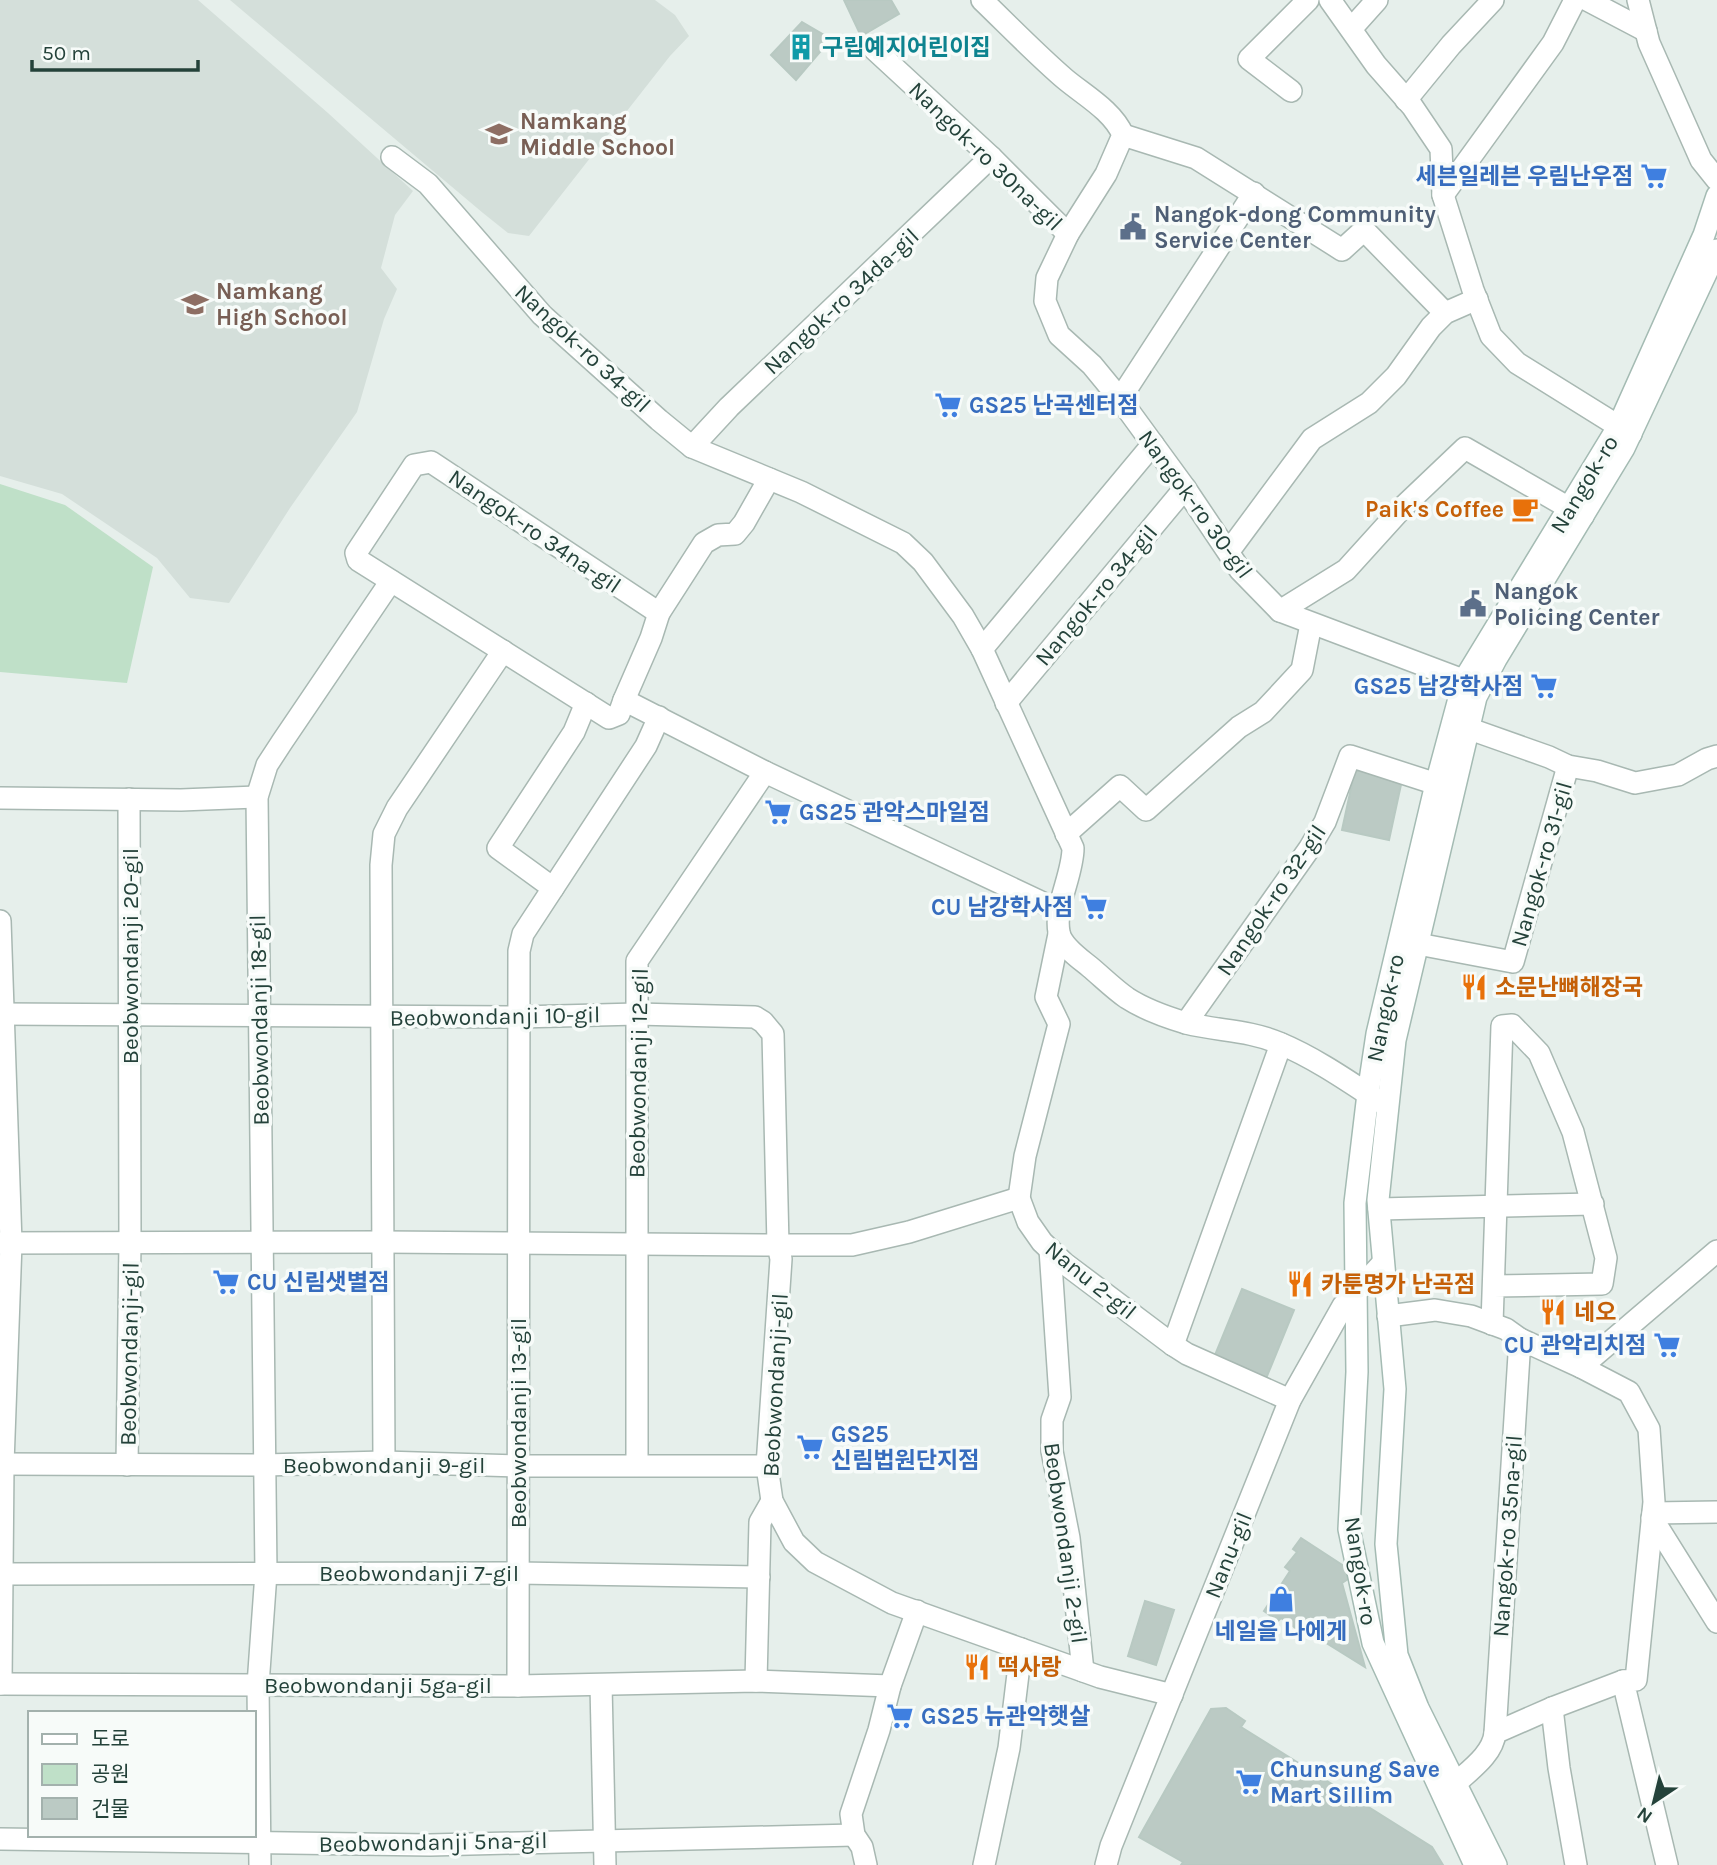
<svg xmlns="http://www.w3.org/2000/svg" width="1717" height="1865" font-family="Karla,'Noto Sans KR',sans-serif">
  <rect width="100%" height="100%" fill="#e6efeb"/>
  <g fill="#d4dfda">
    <polygon points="0,0 198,0 328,113 413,191 395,215 381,268 397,289 384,319 357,412 290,508 229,603 190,598 157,558 62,494 0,476"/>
    <polygon points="230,0 655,0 675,15 689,36 670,56 529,236 508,233 483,213"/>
  </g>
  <polygon fill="#bfe0c8" points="0,484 65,505 153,567 127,683 0,672"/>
  <g fill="#bbcac4" stroke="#b8c9c2" stroke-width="2">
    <polygon points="844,0 891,0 899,14 861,36"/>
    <polygon points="802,22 831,39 796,80 771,55"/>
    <polygon points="1355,770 1402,780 1389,840 1342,830"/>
    <polygon points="1242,1289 1294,1310 1265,1381 1213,1360"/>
    <polygon points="1301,1538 1347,1568 1348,1579 1342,1583 1365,1667 1302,1628 1300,1631 1281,1618 1278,1621 1264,1611 1290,1571 1285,1567 1297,1552 1293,1549"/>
    <polygon points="1145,1601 1174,1610 1156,1665 1128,1656"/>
    <polygon points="1226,1708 1245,1721 1241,1727 1432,1847 1443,1865 1181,1865 1183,1862 1139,1837 1211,1709"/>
  </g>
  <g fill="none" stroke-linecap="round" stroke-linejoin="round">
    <g stroke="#a8b8b2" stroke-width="24">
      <g id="minor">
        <path d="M982,0C1009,26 1036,54 1065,79C1084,95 1113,111 1123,135L1106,174L1068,234L1047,278L1045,301L1059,335L1092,365L1120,399L1185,488L1240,570L1280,611L1479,686"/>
        <polyline points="1587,0 1646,31"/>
        <polyline points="1638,0 1649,43 1701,160 1717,180"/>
        <polyline points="1351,29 1377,0"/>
        <polyline points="874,49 991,157 1068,234"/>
        <polyline points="1291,91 1249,59 1308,0"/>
        <polyline points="1406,100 1451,45 1493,0"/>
        <polyline points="1123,135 1196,158 1342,250 1364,230 1445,313"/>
        <path d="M392,157L428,184L542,315L659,420L692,447L801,492L903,543L923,562L963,616L982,649L1073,848C1073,875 1054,906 1059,932C1061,946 1079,958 1090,967C1102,977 1114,989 1127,998C1144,1009 1166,1017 1186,1023C1217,1031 1249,1030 1279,1043C1315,1058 1348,1081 1380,1102"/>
        <polyline points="1443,195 1553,43 1575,0"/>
        <polyline points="1120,399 1254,193"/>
        <polyline points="692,447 729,407 991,157"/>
        <polyline points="1229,551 1312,439 1369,403 1396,376 1431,327 1445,313 1477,299"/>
        <polyline points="1280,611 1346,570 1404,506 1465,448 1583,516"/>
        <polyline points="659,613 431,462 414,465 356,553 358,560 609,718 619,714 624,700 765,772 1060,911"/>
        <polyline points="982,649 1153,444"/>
        <polyline points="624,700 651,638 659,613 704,543 718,535 735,534 744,523 769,479"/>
        <polyline points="1006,703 1185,488"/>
        <polyline points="1453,723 1549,757 1568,766 1597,771 1635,783 1678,775 1707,759 1717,756"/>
        <polyline points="0,798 181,800 257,797"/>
        <polyline points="1066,834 1120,786 1146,810 1239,727 1263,712 1302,670 1311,624"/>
        <polyline points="553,888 498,848 574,732 586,703"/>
        <polyline points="0,921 11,1243 3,1464 1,1684"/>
        <polyline points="1418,944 1513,962 1568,766"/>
        <polyline points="0,1014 519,1017 637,1014 755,1017 763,1022 773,1034 778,1245 852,1245 909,1232 1019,1198 1028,1222 1042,1242 1064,1263 1173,1345 1187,1354 1290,1400"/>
        <polyline points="1186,1023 1309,849 1325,822 1350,756 1452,789"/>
        <polyline points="1019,1198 1025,1156 1059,1024 1046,997 1059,934"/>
        <polyline points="1379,1209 1593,1204"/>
        <polyline points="1050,1249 1060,1397 1052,1420 1052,1451 1069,1538 1083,1671"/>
        <polyline points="1388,1316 1435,1310 1471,1316 1506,1329 1520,1339 1581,1367 1717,1251"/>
        <polyline points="1492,1324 1502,1026 1512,1025 1539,1053 1573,1132 1606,1258 1602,1284 1494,1286"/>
        <polyline points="1173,1345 1281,1044"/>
        <polyline points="1581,1367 1629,1392 1649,1429 1654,1502 1636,1680 1623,1681 1667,1865"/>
        <polyline points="384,1462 381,865 384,834 397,808 503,651"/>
        <polyline points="0,1464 264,1465 384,1462 519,1466 767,1466"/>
        <polyline points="127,1465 130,1242 129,799"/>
        <polyline points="637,1465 637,961 765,772"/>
        <polyline points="1653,1513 1717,1512"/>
        <polyline points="1652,1518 1717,1622"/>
        <polyline points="0,1574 518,1573 759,1577"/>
        <polyline points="756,1681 760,1522 772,1501"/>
        <polyline points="0,1684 518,1686 756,1681 890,1686"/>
        <polyline points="601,1685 605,1865"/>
        <polyline points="518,1686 519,951 523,934 646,746 659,717"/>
        <polyline points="1552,1708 1559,1768 1576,1865"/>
        <polyline points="1495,1733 1520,1339"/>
        <path d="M1456,1783C1470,1770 1493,1754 1495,1733L1552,1708L1623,1681"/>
        <polyline points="0,1839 430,1845 854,1835"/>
        <polyline points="260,1865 258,1685 266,1573 257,797 267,765 282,742 391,581"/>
        <polyline points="866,1865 862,1847 854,1835 851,1814 879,1730 890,1686 917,1611"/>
        <polyline points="984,1865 1009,1748 1021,1649"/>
      </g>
    </g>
    <g stroke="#a8b8b2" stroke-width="24">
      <g id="tertiary">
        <polyline points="1330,0 1376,65 1412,106 1441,149 1443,195 1473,290 1491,336 1517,363 1631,434"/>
        <polyline points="0,1243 383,1242 778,1245 781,1259 767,1466 772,1501 794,1542 815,1562 892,1603 1100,1677 1172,1695"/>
        <polyline points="1106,1865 1111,1846 1290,1400 1343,1306 1383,1263"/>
      </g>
    </g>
    <g stroke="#a4bbb3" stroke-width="24">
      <g id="secondary">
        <polyline points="1475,1865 1373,1643 1349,1529 1357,1372 1355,1203 1368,1094 1377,1034 1436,784 1464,680 1618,427 1704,235 1717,196"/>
        <polyline points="1496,1865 1418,1708 1397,1655 1386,1544 1395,1389 1378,1200 1395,1040 1476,697 1496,659 1624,448 1717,250"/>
      </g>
    </g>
    <use href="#minor" stroke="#fff" stroke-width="21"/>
    <use href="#tertiary" stroke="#fff" stroke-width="21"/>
    <use href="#secondary" stroke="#fff" stroke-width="21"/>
  </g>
  <defs>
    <g id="building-bare" transform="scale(2.1)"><path d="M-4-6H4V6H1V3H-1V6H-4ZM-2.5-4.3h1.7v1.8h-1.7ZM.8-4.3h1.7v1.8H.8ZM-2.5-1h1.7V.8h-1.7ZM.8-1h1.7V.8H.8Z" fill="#0f9aa8" stroke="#f7fbf9" stroke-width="2.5" paint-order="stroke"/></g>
    <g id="school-bare" transform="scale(2.1)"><path d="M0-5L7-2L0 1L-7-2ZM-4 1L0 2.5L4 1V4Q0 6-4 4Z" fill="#8d6e63" stroke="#f7fbf9" stroke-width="2.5" paint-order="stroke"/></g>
    <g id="supermarket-bare" transform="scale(2.1)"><path d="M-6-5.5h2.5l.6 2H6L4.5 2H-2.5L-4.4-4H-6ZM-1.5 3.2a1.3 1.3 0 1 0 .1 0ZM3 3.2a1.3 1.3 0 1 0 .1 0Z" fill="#3f7fe0" stroke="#f7fbf9" stroke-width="2.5" paint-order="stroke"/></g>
    <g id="civic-bare" transform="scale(2.1)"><path d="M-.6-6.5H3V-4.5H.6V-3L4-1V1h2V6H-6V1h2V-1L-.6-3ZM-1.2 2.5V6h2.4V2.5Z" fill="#5c6f8a" stroke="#f7fbf9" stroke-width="2.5" paint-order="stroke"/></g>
    <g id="cafe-bare" transform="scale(2.1)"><path d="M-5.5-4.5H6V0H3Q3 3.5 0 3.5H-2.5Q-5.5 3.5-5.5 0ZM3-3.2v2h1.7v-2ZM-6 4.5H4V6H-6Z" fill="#e8710a" stroke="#f7fbf9" stroke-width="2.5" paint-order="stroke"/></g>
    <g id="restaurant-bare" transform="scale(2.1)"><path d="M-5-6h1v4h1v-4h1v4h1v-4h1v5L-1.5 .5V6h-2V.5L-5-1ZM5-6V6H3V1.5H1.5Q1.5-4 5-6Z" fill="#e8710a" stroke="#f7fbf9" stroke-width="2.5" paint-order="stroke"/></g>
    <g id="shop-bare" transform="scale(2.1)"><path d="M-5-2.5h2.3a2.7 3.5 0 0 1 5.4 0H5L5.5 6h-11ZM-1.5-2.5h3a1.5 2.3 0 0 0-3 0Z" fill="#3f7fe0" stroke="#f7fbf9" stroke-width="2.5" paint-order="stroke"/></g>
  </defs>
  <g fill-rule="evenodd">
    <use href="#building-bare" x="801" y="47"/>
    <use href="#school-bare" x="499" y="134"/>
    <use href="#supermarket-bare" x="1654" y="176"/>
    <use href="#civic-bare" x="1133" y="227"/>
    <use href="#school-bare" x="195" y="304"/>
    <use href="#supermarket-bare" x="948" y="405"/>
    <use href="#cafe-bare" x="1525" y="509"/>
    <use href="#civic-bare" x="1473" y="604"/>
    <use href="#supermarket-bare" x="1544" y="686"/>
    <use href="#supermarket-bare" x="778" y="812"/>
    <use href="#supermarket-bare" x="1094" y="907"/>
    <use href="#restaurant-bare" x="1474" y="987"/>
    <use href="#supermarket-bare" x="226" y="1282"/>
    <use href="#restaurant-bare" x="1300" y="1284"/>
    <use href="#restaurant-bare" x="1553" y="1312"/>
    <use href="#supermarket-bare" x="1667" y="1345"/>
    <use href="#supermarket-bare" x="810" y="1447"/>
    <use href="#shop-bare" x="1281" y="1599"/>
    <use href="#restaurant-bare" x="977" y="1667"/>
    <use href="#supermarket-bare" x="900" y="1716"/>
    <use href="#supermarket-bare" x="1249" y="1782"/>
  </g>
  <g text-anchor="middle" stroke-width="7" stroke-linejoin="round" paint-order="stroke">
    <g font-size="23" font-weight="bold" fill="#0d838f" stroke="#f7fbf9" text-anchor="start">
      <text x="822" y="55">구립예지어린이집</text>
    </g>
    <g font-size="23" font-weight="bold" fill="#785e54" stroke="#f7fbf9" text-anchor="start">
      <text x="520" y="129">Namkang<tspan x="520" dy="26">Middle School</tspan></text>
      <text x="216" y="299">Namkang<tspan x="216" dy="26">High School</tspan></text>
    </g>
    <g font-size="23" fill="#24423a" stroke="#f7fbf9">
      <text transform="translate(986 156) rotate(44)" y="8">Nangok-ro 30na-gil</text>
      <text transform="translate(841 301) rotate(-43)" y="8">Nangok-ro 34da-gil</text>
      <text transform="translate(583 348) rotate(43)" y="8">Nangok-ro 34-gil</text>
      <text transform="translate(1584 484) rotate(-59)" y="8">Nangok-ro</text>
      <text transform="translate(1196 504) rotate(54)" y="8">Nangok-ro 30-gil</text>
      <text transform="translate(535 531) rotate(34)" y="8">Nangok-ro 34na-gil</text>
      <text transform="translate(1096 595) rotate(-50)" y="8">Nangok-ro 34-gil</text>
      <text transform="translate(1541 864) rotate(-74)" y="8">Nangok-ro 31-gil</text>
      <text transform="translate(1271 900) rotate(-56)" y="8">Nangok-ro 32-gil</text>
      <text transform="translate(130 956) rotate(-90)" y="8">Beobwondanji 20-gil</text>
      <text transform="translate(1385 1008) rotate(-78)" y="8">Nangok-ro</text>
      <text transform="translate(495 1016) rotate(-1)" y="8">Beobwondanji 10-gil</text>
      <text transform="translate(259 1020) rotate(-91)" y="8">Beobwondanji 18-gil</text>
      <text transform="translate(638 1073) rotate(-89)" y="8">Beobwondanji 12-gil</text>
      <text transform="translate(1091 1280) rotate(39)" y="8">Nanu 2-gil</text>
      <text transform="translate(129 1354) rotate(-89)" y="8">Beobwondanji-gil</text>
      <text transform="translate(775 1385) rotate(-87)" y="8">Beobwondanji-gil</text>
      <text transform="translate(518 1423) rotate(-90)" y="8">Beobwondanji 13-gil</text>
      <text x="384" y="1473">Beobwondanji 9-gil</text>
      <text transform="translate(1507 1536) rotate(-86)" y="8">Nangok-ro 35na-gil</text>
      <text transform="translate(1066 1543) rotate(82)" y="8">Beobwondanji 2-gil</text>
      <text transform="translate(1228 1555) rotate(-68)" y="8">Nanu-gil</text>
      <text transform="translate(1361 1571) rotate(81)" y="8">Nangok-ro</text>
      <text x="419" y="1581">Beobwondanji 7-gil</text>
      <text x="378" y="1693">Beobwondanji 5ga-gil</text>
      <text transform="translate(433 1842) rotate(-1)" y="8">Beobwondanji 5na-gil</text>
    </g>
    <g font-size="23" font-weight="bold" fill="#366cbe" stroke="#f7fbf9" text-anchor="start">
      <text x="1633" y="184" text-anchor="end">세븐일레븐 우림난우점</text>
      <text x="969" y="413">GS25 난곡센터점</text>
      <text x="1523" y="694" text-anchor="end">GS25 남강학사점</text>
      <text x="799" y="820">GS25 관악스마일점</text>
      <text x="1073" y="915" text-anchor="end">CU 남강학사점</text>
      <text x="247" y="1290">CU 신림샛별점</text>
      <text x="1646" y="1353" text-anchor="end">CU 관악리치점</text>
      <text x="831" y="1442">GS25<tspan x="831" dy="26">신림법원단지점</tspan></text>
      <text x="1281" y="1639" text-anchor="middle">네일을 나에게</text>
      <text x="921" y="1724">GS25 뉴관악햇살</text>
      <text x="1270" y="1777">Chunsung Save<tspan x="1270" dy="26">Mart Sillim</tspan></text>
    </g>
    <g font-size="23" font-weight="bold" fill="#4e5e75" stroke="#f7fbf9" text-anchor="start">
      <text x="1154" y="222">Nangok-dong Community<tspan x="1154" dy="26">Service Center</tspan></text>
      <text x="1494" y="599">Nangok<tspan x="1494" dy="26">Policing Center</tspan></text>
    </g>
    <g font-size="23" font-weight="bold" fill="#c56008" stroke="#f7fbf9" text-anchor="start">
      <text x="1504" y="517" text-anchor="end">Paik's Coffee</text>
      <text x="1495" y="995">소문난뼈해장국</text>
      <text x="1321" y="1292">카툰명가 난곡점</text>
      <text x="1574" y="1320">네오</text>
      <text x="998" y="1675">떡사랑</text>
    </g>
  </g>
  <rect x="28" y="1711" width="228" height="126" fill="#f7fbf9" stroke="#a3b1ad" stroke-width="2"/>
  <rect x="42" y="1734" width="35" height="10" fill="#ffffff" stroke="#a3b1ad" stroke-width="2"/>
  <text x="91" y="1746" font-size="21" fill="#24423a">도로</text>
  <rect x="42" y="1764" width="35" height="21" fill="#bfe0c8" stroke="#a3b1ad" stroke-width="2"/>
  <text x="91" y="1781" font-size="21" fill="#24423a">공원</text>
  <rect x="42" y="1798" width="35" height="21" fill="#bbcac4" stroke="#a3b1ad" stroke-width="2"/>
  <text x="91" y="1816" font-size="21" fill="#24423a">건물</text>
  <g transform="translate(1654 1802) rotate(215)" stroke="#f7fbf9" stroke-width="5" paint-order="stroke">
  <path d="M0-5L12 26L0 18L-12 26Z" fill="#24423a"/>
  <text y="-10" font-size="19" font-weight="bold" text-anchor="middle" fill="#24423a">N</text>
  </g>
  <path d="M32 60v10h166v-10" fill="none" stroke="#24423a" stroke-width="3.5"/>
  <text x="42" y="60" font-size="21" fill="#24423a" stroke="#f7fbf9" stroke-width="5" paint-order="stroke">50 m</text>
</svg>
